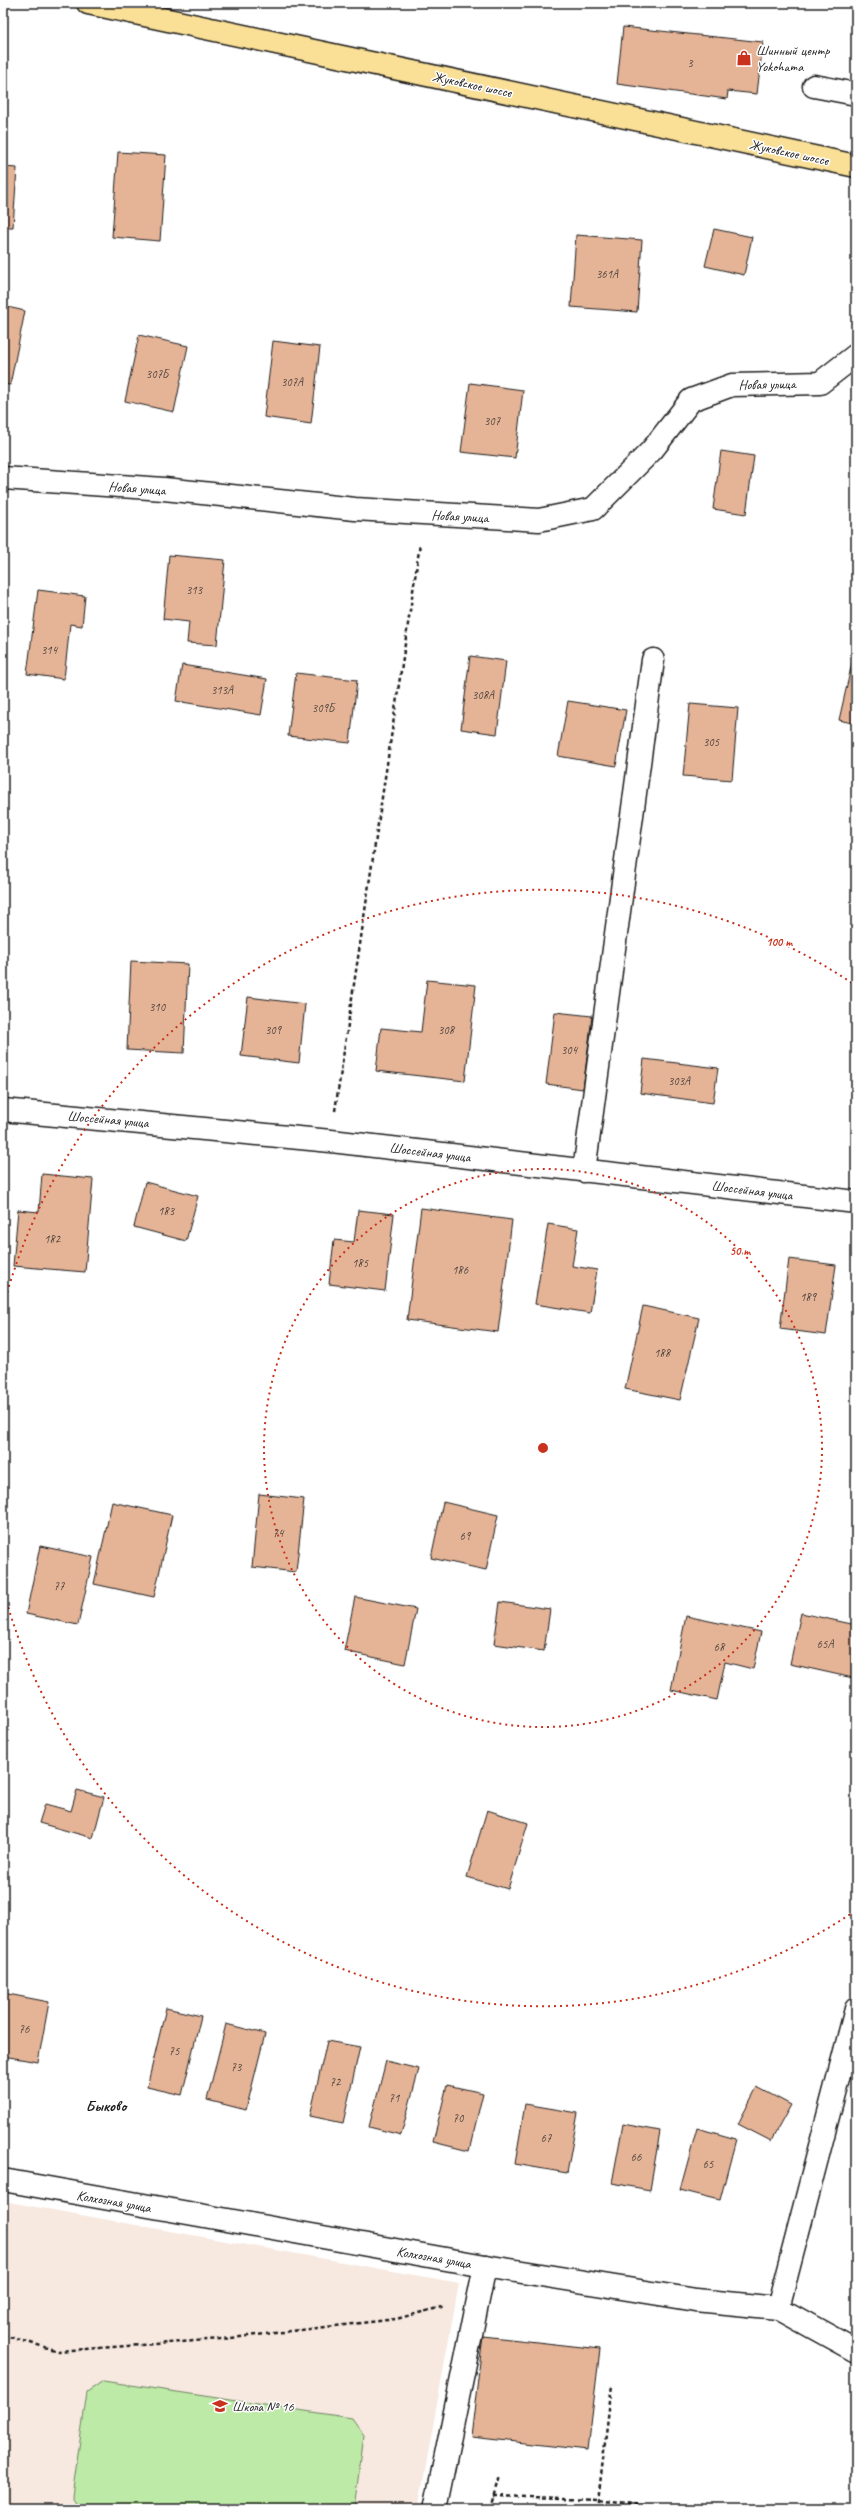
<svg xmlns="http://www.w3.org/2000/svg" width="859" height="2512" font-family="Caveat,sans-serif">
  <rect width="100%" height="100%" fill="#fff"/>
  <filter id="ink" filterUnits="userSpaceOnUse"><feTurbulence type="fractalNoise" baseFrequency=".025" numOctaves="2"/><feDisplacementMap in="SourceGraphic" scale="8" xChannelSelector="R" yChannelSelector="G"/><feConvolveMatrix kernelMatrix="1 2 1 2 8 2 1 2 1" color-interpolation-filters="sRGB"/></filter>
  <g filter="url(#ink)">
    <polygon fill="#f7e8e0" points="3,2201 459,2283 418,2509 3,2509"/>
    <polygon fill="#beeaa7" stroke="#6d8362" points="103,2381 352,2418 364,2435 354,2509 80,2509 72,2496 87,2392"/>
    <g fill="#e5b497" stroke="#1c1c1c">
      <polygon points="623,27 763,42 757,94 728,91 727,99 617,84"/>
      <polygon points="118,152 166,155 160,241 112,237"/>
      <polygon points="3,167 17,168 13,227 3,227"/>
      <polygon points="714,229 752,237 744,275 705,266"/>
      <polygon points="576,235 642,240 637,312 571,307"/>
      <polygon points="3,306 25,311 10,385 3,384"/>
      <polygon points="139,335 188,346 174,412 125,401"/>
      <polygon points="273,341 320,347 311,424 264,417"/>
      <polygon points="470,383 523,390 515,458 461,452"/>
      <polygon points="721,451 754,456 746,514 713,509"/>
      <polygon points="169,555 225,560 217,645 187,643 189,622 163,619"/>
      <polygon points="38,590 85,596 82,626 70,624 64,679 27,674"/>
      <polygon points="470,656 506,661 497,734 461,729"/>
      <polygon points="852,663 856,664 856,724 839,720"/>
      <polygon points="182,665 267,679 261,715 176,701"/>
      <polygon points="296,673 357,680 350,743 288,736"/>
      <polygon points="568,701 626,710 616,766 558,756"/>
      <polygon points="690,704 738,708 732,780 683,776"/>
      <polygon points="131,961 188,964 184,1053 127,1050"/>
      <polygon points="427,980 476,985 465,1081 376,1071 381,1028 421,1032"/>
      <polygon points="248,997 305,1004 299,1063 241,1056"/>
      <polygon points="555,1012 592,1016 583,1089 546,1084"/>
      <polygon points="644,1059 718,1068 713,1103 640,1093"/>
      <polygon points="42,1174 93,1179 85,1272 13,1266 18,1210 39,1212"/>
      <polygon points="145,1182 198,1196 186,1241 134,1227"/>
      <polygon points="421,1208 512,1220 498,1332 407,1320"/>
      <polygon points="358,1210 394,1214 385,1291 329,1284 334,1240 354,1242"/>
      <polygon points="548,1224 578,1229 572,1266 597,1270 590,1313 535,1304"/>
      <polygon points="789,1259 836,1265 826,1335 780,1329"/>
      <polygon points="643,1306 699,1318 680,1400 625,1389"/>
      <polygon points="259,1494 304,1499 296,1572 252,1567"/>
      <polygon points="112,1502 172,1515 154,1597 94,1584"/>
      <polygon points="443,1502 498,1515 486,1570 431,1558"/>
      <polygon points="40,1546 93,1557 78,1625 26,1614"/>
      <polygon points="355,1597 416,1609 405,1664 344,1651"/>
      <polygon points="500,1602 550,1609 544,1651 494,1644"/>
      <polygon points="801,1613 856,1625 856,1662 853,1678 790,1664"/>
      <polygon points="686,1616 761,1632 753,1669 725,1662 717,1700 671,1690"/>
      <polygon points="77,1790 104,1797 93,1838 39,1823 45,1804 71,1811"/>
      <polygon points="487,1810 528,1823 508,1889 467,1877"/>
      <polygon points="3,1993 49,2002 38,2062 3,2056"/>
      <polygon points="166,2008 201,2016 182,2095 147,2087"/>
      <polygon points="226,2024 265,2034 246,2110 207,2100"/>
      <polygon points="327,2041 360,2047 343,2123 310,2116"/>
      <polygon points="386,2061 419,2069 401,2135 369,2127"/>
      <polygon points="447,2085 483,2093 469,2151 433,2142"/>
      <polygon points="757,2087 791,2105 771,2141 738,2124"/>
      <polygon points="525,2104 578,2113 567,2173 515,2164"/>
      <polygon points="623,2124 660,2131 650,2190 612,2183"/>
      <polygon points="697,2128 736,2139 720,2200 680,2190"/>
      <polygon points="483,2336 600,2349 588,2450 471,2437"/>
    </g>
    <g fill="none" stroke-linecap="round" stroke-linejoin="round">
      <g stroke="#1c1c1c" stroke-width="25">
        <g id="lane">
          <polyline points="814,86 856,94"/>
          <polyline points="584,1171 653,660"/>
          <polyline points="435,2509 485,2266"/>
        </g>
      </g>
      <g stroke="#1c1c1c" stroke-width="25">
        <g id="street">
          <polyline points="3,478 164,489 355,509 539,520 593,509 652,450 691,400 732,385 820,383 856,355"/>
          <polyline points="3,2180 485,2266 696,2300 778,2308 856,2351"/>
          <polyline points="778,2308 856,2009"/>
        </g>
      </g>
      <g stroke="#1c1c1c" stroke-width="25">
        <polyline id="secondary" points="3,1110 331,1141 856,1202"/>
      </g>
      <g stroke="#1c1c1c" stroke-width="25">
        <polyline id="primary" points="88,3 856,166"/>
      </g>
      <g stroke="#1c1c1c" stroke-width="2.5" stroke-dasharray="4 3" stroke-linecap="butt">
        <polyline points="335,1111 420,544"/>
        <polyline points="3,2335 58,2351 222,2339 396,2319 445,2306"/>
        <polyline points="494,2496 598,2499 667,2509"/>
        <polyline points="491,2509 500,2476"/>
        <polyline points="597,2509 612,2385"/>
      </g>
      <use href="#lane" stroke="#fff" stroke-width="22"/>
      <use href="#street" stroke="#fff" stroke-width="22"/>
      <use href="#secondary" stroke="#fff" stroke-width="22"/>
      <use href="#primary" stroke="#fadf96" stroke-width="22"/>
    </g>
  </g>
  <g fill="none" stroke="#c8321e" stroke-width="2" stroke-dasharray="2 4">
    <circle cx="543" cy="1448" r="279"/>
    <path d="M855 1911A558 558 0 0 1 4 1592M4 1304A558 558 0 0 1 855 985"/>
  </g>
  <defs>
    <g id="shop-bare" transform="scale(1.2)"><path d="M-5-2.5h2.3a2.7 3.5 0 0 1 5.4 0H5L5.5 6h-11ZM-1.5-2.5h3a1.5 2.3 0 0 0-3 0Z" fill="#c8321e" stroke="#fff" stroke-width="2.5" paint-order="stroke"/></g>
    <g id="school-bare" transform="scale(1.2)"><path d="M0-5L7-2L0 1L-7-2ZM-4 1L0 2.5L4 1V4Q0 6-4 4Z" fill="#c8321e" stroke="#fff" stroke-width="2.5" paint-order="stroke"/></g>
  </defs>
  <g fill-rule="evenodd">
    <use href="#shop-bare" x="744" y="58"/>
    <use href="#school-bare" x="220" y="2406"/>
  </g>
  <g text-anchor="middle" stroke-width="3" stroke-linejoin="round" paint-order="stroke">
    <g font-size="12" fill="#4e423b">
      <text x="690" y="67">3</text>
      <text x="607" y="278">361А</text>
      <text x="157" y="378">307Б</text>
      <text x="292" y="386">307А</text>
      <text x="492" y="425">307</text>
      <text x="194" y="594">313</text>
      <text x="49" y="654">314</text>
      <text x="222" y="694">313А</text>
      <text x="483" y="699">308А</text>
      <text x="323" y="712">309Б</text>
      <text x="711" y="746">305</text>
      <text x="157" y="1011">310</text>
      <text x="273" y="1034">309</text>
      <text x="446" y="1034">308</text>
      <text x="569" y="1054">304</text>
      <text x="679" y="1085">303А</text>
      <text x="166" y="1215">183</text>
      <text x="52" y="1243">182</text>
      <text x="360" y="1267">185</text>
      <text x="460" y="1274">186</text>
      <text x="808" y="1301">189</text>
      <text x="662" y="1357">188</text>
      <text x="278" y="1537">74</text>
      <text x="465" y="1540">69</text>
      <text x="59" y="1590">77</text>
      <text x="825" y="1648">65А</text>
      <text x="719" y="1651">68</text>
      <text x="24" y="2033">76</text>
      <text x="174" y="2055">75</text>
      <text x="236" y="2071">73</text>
      <text x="335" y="2086">72</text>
      <text x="394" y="2102">71</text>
      <text x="458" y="2122">70</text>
      <text x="546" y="2142">67</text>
      <text x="636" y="2161">66</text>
      <text x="708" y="2168">65</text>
    </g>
    <g font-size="14" fill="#1c1c1c" stroke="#fff" text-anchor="start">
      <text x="756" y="55">Шинный центр<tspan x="756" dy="16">Yokohama</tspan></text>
      <text x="232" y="2411">Школа № 16</text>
    </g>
    <g font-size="14" fill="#1c1c1c" stroke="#fff">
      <text transform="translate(472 84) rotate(12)" y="5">Жуковское шоссе</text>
      <text transform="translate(789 152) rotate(12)" y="5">Жуковское шоссе</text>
      <text transform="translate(767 384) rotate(-1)" y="5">Новая улица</text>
      <text transform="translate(137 488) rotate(4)" y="5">Новая улица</text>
      <text transform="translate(460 516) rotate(3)" y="5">Новая улица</text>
      <text transform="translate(108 1119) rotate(5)" y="5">Шоссейная улица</text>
      <text transform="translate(430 1152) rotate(7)" y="5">Шоссейная улица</text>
      <text transform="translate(752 1190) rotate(7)" y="5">Шоссейная улица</text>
      <text transform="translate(114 2201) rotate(10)" y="5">Колхозная улица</text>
      <text transform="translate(434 2257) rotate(10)" y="5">Колхозная улица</text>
    </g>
    <g font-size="16" font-weight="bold" fill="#1c1c1c" stroke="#fff">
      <text x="106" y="2111">Быково</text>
    </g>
  </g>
  <circle cx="543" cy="1448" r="6" fill="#c8321e" stroke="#fff" stroke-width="2"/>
  <g font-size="12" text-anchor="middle" font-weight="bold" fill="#c8321e" stroke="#fff" stroke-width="3" stroke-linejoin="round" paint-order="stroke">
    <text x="779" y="946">100 m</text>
    <text x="740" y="1255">50 m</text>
  </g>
  <rect width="859" height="2512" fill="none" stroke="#fff" stroke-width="16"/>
  <rect x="8" y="8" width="843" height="2496" fill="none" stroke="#1c1c1c" stroke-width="1.5" filter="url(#ink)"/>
</svg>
